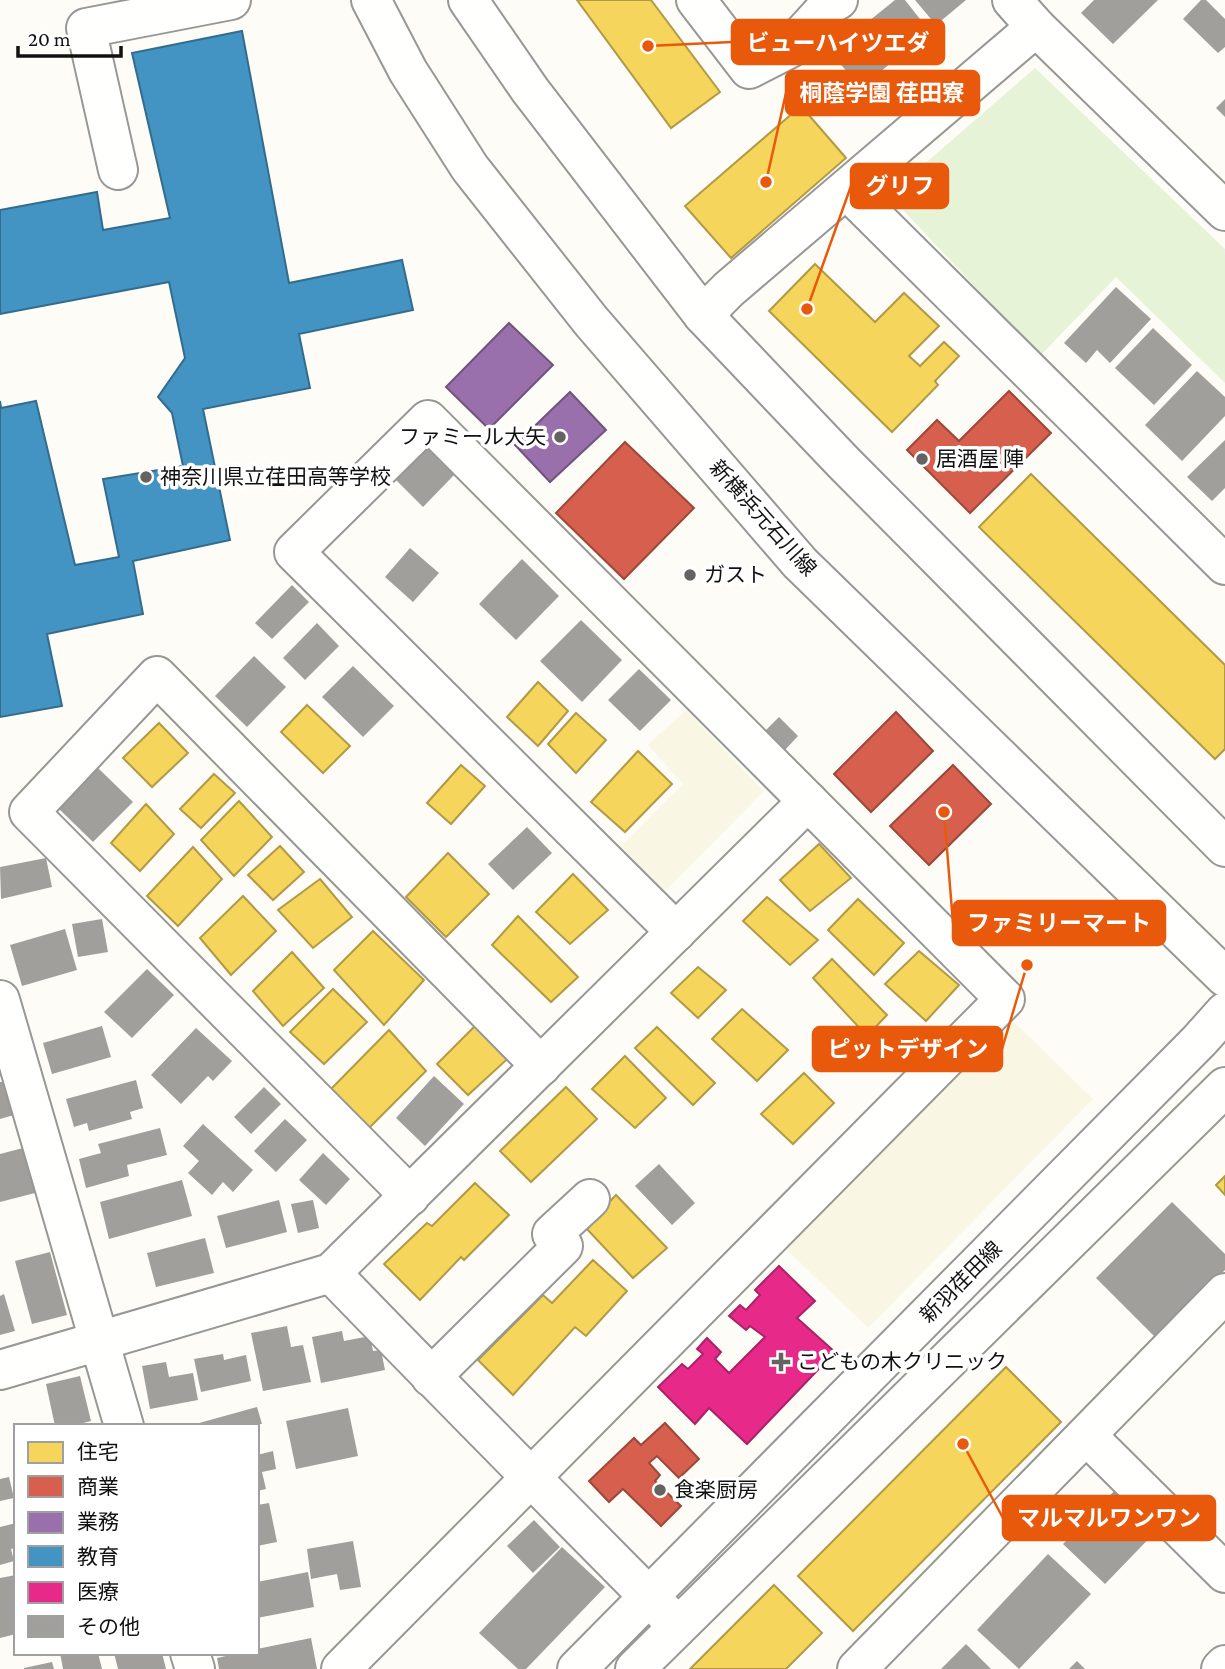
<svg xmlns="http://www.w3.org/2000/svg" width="1225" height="1669" font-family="'Crimson Pro','Noto Sans JP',serif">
  <rect width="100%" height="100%" fill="#fdfcf7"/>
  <g fill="#f9f7e4">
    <polygon points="686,710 764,791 658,898 614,853 683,784 648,745"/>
    <polygon points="1010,1018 1093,1099 868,1328 784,1247"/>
  </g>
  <polygon fill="#e7f3d7" points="1035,68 1225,249 1225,383 1116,277 1040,356 889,195"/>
  <g fill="#f6d55c" stroke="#b19a46" stroke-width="2">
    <polygon points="577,0 651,0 720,92 671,128"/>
    <polygon points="801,106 846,158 731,258 685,206"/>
    <polygon points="815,264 875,322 904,293 939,326 909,356 920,366 944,342 959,356 935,381 938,385 892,432 769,311"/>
    <polygon points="1031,474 1225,665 1225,749 1215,759 979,527"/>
    <polygon points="538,682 568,711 538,746 507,717"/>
    <polygon points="307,705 350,746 323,773 281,732"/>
    <polygon points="576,713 606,740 576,773 548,744"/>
    <polygon points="159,723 188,753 152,787 123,758"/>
    <polygon points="638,751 672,784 625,832 591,802"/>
    <polygon points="461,765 485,786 451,824 427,803"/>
    <polygon points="214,774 235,793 201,828 180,809"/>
    <polygon points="239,801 272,837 234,876 201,840"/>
    <polygon points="146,804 174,834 140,871 111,843"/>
    <polygon points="819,844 851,878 810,911 780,880"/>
    <polygon points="280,846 304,872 273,900 248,875"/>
    <polygon points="193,847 222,879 178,926 147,896"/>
    <polygon points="448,853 489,894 446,937 406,897"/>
    <polygon points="573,874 608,910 570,944 536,912"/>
    <polygon points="320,879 352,917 313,948 278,910"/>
    <polygon points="243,896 276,931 231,975 200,938"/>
    <polygon points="767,897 818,940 790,965 743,921"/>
    <polygon points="858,899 904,943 874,975 828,930"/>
    <polygon points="518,916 578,977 551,1002 492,945"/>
    <polygon points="373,931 424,980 384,1025 334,970"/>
    <polygon points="919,951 959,985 926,1021 885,984"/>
    <polygon points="292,952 324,988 283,1026 253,991"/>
    <polygon points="832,959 887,1015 867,1036 813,978"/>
    <polygon points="698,967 726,990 698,1018 671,993"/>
    <polygon points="333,989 367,1022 324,1064 290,1032"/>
    <polygon points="742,1009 788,1050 757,1081 712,1039"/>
    <polygon points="482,1019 516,1051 468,1095 437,1064"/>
    <polygon points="657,1027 715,1083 693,1105 635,1048"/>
    <polygon points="389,1030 426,1071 369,1128 331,1089"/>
    <polygon points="625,1056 666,1098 635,1128 592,1089"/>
    <polygon points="804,1073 834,1103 793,1144 761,1114"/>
    <polygon points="566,1087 597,1119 531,1182 500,1151"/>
    <polygon points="1225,1176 1225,1195 1216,1185"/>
    <polygon points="475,1183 509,1215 464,1260 461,1257 420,1300 384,1264 427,1223 432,1226"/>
    <polygon points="616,1195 667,1248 633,1278 585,1227"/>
    <polygon points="593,1260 627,1291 586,1336 575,1327 513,1395 478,1360 543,1295 552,1303"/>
    <polygon points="1006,1367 1061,1422 853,1631 798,1576"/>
    <polygon points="774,1585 822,1633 786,1669 690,1669"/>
  </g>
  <g fill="#d6604d" stroke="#9b483b" stroke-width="2">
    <polygon points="1009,391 1051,433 970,513 907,450 937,420 959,441"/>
    <polygon points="625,442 694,508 624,579 556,513"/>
    <polygon points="896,712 933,751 871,812 834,774"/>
    <polygon points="953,765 991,804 929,865 890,826"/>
    <polygon points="665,1423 699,1459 679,1478 657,1456 649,1463 660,1475 655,1481 681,1506 661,1526 623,1489 609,1502 589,1481 634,1438 641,1445"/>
  </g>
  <g fill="#9970ab" stroke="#70547d" stroke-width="2">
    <polygon points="509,323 553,365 489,429 446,387"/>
    <polygon points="570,392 606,430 550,482 515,445"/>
  </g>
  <polygon fill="#4393c3" stroke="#346c8e" stroke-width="2" points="242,31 289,283 402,260 413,310 299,334 310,388 203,409 230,540 133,561 143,614 47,634 62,706 0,717 0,401 1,408 36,401 75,565 119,557 103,479 183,466 172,413 158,397 185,358 169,282 0,314 0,210 97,192 103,230 170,218 132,53"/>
  <polygon fill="#e7298a" stroke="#a72266" stroke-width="2" points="779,1266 815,1301 797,1318 835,1352 747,1444 709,1408 695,1424 658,1387 682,1364 688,1369 703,1354 697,1349 707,1338 721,1352 715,1359 729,1373 765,1337 750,1326 746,1330 729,1316 740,1305 746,1310 760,1295 755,1290"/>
  <g fill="#a19f9c">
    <polygon points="895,0 905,0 931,33 900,59 869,21"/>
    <polygon points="915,0 966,0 936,25"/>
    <polygon points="1094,0 1158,0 1113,44 1081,13"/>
    <polygon points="1201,0 1206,0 1225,19 1225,47 1218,53 1183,19"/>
    <polygon points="861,25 892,62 861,88 830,52"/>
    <polygon points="1225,99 1225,117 1216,108"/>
    <polygon points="1116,287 1151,319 1110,363 1097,350 1086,363 1064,343"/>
    <polygon points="1153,328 1192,365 1154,405 1115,368"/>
    <polygon points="1197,371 1225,397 1225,416 1182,461 1145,425"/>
    <polygon points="1225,440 1225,488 1212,501 1187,477"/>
    <polygon points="427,448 454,475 423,507 396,480"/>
    <polygon points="410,548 439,573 413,602 385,577"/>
    <polygon points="522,559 559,596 516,640 479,604"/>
    <polygon points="292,585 309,602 272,639 255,623"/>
    <polygon points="581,620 622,660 582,702 540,661"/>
    <polygon points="317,623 339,646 305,680 283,658"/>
    <polygon points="254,656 286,687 247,727 215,696"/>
    <polygon points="353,666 394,706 363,737 322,697"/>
    <polygon points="639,669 671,700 640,731 608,700"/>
    <polygon points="779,717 798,736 784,751 764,732"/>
    <polygon points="98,768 133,802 93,842 58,808"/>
    <polygon points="527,827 552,853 513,890 488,864"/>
    <polygon points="46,858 52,887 1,899 0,867"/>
    <polygon points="102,919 108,952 78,957 72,924"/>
    <polygon points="65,929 77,970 22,986 10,945"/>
    <polygon points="147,969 174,995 132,1038 104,1012"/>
    <polygon points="102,1026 111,1057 52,1074 43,1043"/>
    <polygon points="196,1028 232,1061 213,1081 208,1076 181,1104 151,1075"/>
    <polygon points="434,1076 464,1104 425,1146 396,1118"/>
    <polygon points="136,1080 143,1108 130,1112 132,1119 89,1131 87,1123 74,1127 66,1099"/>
    <polygon points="7,1081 14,1115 0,1119 0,1082"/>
    <polygon points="264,1087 281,1104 251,1134 234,1117"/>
    <polygon points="285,1119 307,1140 276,1172 254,1151"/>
    <polygon points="203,1124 253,1170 233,1192 223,1182 212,1195 188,1173 199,1161 183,1146"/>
    <polygon points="160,1128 167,1155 127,1165 129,1176 86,1188 79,1159 101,1153 98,1144"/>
    <polygon points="23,1148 35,1193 0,1202 0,1154"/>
    <polygon points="323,1153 350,1179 326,1205 299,1180"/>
    <polygon points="659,1164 695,1203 672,1225 635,1186"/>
    <polygon points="182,1180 192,1216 109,1239 100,1202"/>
    <polygon points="279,1200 287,1232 226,1248 217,1216"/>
    <polygon points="313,1200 319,1228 298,1233 291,1204"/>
    <polygon points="1172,1202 1225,1254 1225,1270 1157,1339 1096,1278"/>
    <polygon points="205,1238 214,1273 156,1287 147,1253"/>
    <polygon points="50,1252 67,1315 32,1324 15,1261"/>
    <polygon points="4,1294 15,1331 0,1335 0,1296"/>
    <polygon points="287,1326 291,1347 303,1345 311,1382 263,1391 251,1333"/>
    <polygon points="342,1331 344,1341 370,1336 373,1351 381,1350 385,1370 321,1383 312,1337"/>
    <polygon points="223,1354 224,1360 246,1355 251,1381 201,1392 194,1359"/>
    <polygon points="166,1362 169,1377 193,1373 198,1400 150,1409 142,1366"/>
    <polygon points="80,1376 91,1421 72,1426 55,1426 46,1384"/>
    <polygon points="257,1407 262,1424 192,1426 192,1425"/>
    <polygon points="348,1408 358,1456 296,1469 286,1421"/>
    <polygon points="273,1451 276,1469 262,1472 266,1489 257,1491 257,1455"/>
    <polygon points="9,1477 14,1498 0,1501 0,1479"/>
    <polygon points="1121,1484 1163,1524 1105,1584 1063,1544"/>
    <polygon points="269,1503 277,1542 257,1546 257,1505"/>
    <polygon points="534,1520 560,1547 533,1573 507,1546"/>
    <polygon points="16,1523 16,1548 11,1549 14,1561 0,1565 0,1527"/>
    <polygon points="353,1541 361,1587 340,1590 337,1574 311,1579 307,1549"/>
    <polygon points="562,1547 605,1587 526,1669 518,1669 479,1633"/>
    <polygon points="1048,1554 1091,1594 1019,1669 977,1630"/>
    <polygon points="308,1572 314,1607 257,1618 257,1582"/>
    <polygon points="16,1575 16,1634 0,1638 0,1578"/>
    <polygon points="311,1638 317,1669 219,1669 217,1658 239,1653 257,1653 257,1649"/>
    <polygon points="966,1644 991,1669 941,1669"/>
    <polygon points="60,1653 98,1653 102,1669 63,1669"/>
    <polygon points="114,1653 162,1653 166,1669 118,1669"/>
    <polygon points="1077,1661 1085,1669 1069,1669"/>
    <polygon points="52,1662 54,1669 24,1669 24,1668"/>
  </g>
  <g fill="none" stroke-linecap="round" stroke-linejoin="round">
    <g stroke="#979795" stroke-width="42">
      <g id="minor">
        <polyline points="371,0 408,71 470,168 591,321 800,563 1225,977"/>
        <polyline points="468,0 530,90 703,315 843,462 1225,847"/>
        <polyline points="696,0 749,69 790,48 829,5 838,0"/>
        <polyline points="1012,0 1036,27 1225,211"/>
        <polyline points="118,170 86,28 231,0"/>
        <polyline points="847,190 1225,565"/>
        <polyline points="703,315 729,289 1036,27"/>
        <polyline points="0,1000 124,1426"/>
        <polyline points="410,1196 29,812 157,676 541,1066"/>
        <path d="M331,1273C442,1388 554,1501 666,1614"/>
        <polyline points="0,1370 331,1273 808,801"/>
        <polyline points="431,1377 563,1246 552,1234 590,1199"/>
        <polyline points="1087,1436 1225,1573"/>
        <polyline points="190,1653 195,1669"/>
        <polyline points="341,1669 1005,999 428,420 294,552 676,932"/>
        <polyline points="577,1669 1199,1041 1225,1012"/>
        <polyline points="635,1669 1225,1087"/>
        <polyline points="857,1669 1225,1293"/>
        <polyline points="1221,1669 1225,1665"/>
      </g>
    </g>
    <use href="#minor" stroke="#fffffe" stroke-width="38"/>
  </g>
  <g fill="#646362" stroke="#fff" stroke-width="2.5">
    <circle cx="560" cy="437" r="7"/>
    <circle cx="922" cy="459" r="7"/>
    <circle cx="146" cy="477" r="7"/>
    <circle cx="690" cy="575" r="7"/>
    <path d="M777.5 1351.5h7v7h7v7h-7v7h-7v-7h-7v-7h7z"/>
    <circle cx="660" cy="1490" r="7"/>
  </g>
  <g text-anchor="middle" stroke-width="7" stroke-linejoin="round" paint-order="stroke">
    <g font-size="21" fill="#111" stroke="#fff" text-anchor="start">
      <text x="546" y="444" text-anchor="end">ファミール大矢</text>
      <text x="936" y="466">居酒屋 陣</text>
      <text x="160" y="484">神奈川県立荏田高等学校</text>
      <text x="704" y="582">ガスト</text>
      <text x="797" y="1369">こどもの木クリニック</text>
      <text x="674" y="1497">食楽厨房</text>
    </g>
    <g font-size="21" fill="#111" stroke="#fff">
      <text transform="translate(763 518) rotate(48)" y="7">新横浜元石川線</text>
      <text transform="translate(961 1282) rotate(-45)" y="7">新羽荏田線</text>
    </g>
  </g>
  <path fill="none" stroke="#e8590c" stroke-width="2.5" d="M648 46L732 42M766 182L786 93M807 309L851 186M944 812L953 923M1027 965L1002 1049M963 1444L1003 1518"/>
  <g fill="#e8590c" stroke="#fff" stroke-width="2.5">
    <circle cx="648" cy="46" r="7"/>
    <circle cx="766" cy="182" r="7"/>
    <circle cx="807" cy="309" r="7"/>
    <circle cx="944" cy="812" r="7"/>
    <circle cx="1027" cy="965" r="7"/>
    <circle cx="963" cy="1444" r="7"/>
  </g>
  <g fill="#e8590c" stroke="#e8590c" stroke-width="2.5">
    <rect x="732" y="20" width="212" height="44" rx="7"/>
    <rect x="786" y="71" width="193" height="44" rx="7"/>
    <rect x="851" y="164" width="97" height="44" rx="7"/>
    <rect x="953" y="901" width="212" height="44" rx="7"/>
    <rect x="813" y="1027" width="189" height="44" rx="7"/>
    <rect x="1003" y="1496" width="212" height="44" rx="7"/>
  </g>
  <g font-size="23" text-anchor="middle" font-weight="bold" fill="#fff">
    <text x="838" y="51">ビューハイツエダ</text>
    <text x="882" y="101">桐蔭学園 荏田寮</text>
    <text x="900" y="194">グリフ</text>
    <text x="1059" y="931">ファミリーマート</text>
    <text x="908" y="1057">ピットデザイン</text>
    <text x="1109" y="1526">マルマルワンワン</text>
  </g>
  <rect x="14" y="1424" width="245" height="231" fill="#ffffff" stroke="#a0a0a0" stroke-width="2"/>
  <rect x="28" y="1442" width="35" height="21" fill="#f6d55c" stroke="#a0a0a0" stroke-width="2"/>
  <text x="77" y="1459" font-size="21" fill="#111111">住宅</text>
  <rect x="28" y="1476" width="35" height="21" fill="#d6604d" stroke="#a0a0a0" stroke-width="2"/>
  <text x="77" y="1494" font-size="21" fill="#111111">商業</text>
  <rect x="28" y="1512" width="35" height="21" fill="#9970ab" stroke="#a0a0a0" stroke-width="2"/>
  <text x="77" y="1529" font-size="21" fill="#111111">業務</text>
  <rect x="28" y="1546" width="35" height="21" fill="#4393c3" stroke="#a0a0a0" stroke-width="2"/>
  <text x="77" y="1564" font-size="21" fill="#111111">教育</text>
  <rect x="28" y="1582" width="35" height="21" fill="#e7298a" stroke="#a0a0a0" stroke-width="2"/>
  <text x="77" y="1599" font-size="21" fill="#111111">医療</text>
  <rect x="28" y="1616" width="35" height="21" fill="#a19f9c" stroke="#a0a0a0" stroke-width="2"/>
  <text x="77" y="1634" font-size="21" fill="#111111">その他</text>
  <path d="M18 46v10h103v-10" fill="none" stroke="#111111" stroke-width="3.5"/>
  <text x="28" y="46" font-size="21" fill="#111111" stroke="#ffffff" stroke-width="5" paint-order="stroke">20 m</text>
</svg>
